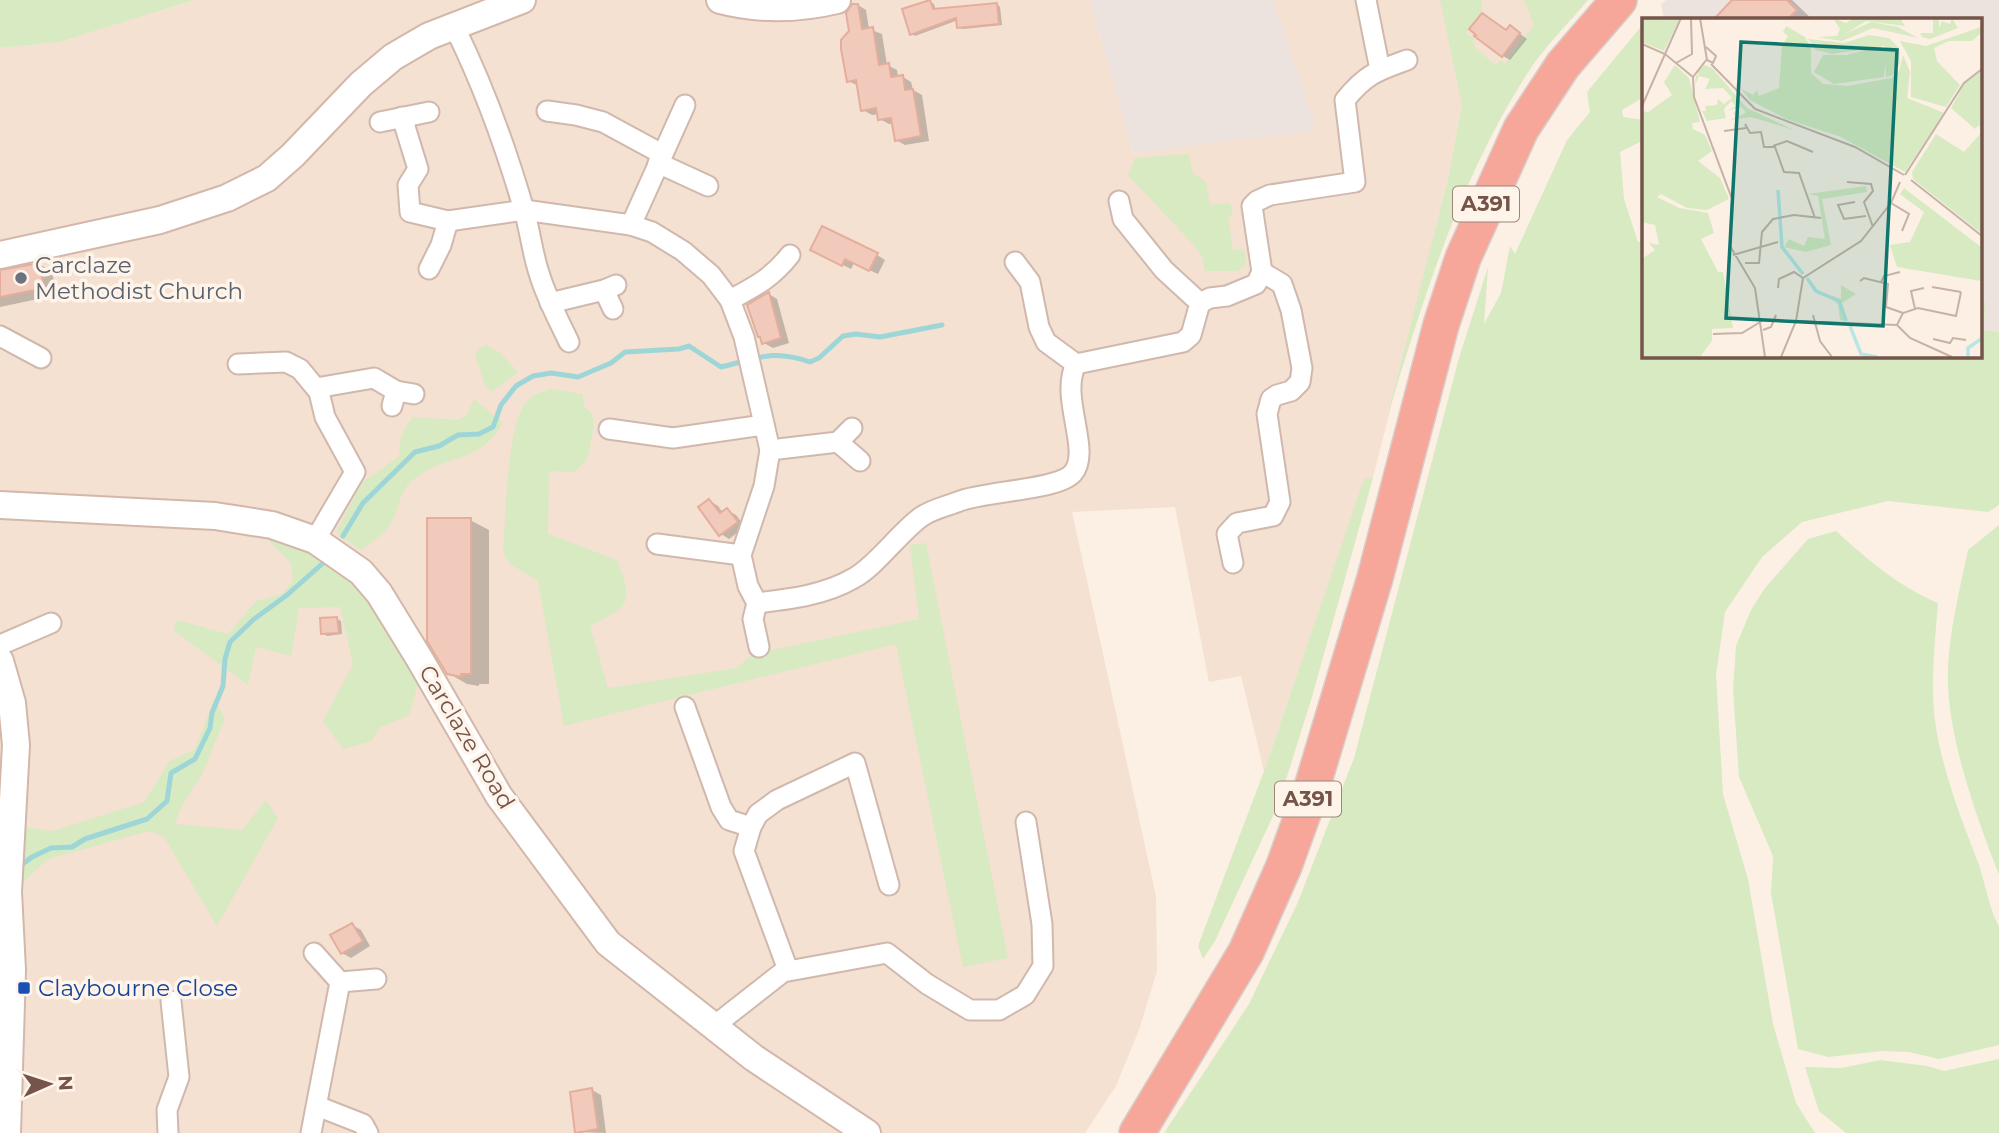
<svg xmlns="http://www.w3.org/2000/svg" width="1999" height="1133" font-family="Montserrat,sans-serif">
  <rect width="100%" height="100%" fill="#fcf0e4"/>
  <polygon fill="#f4e1d2" points="194,0 1090,0 1133,153 1314,122 1273,0 1553,0 1482,96 1462,106 1448,179 1373,478 1364,480 1264,771 1241,676 1209,682 1175,507 1072,512 1156,896 1157,971 1139,1030 1116,1086 1085,1133 0,1133 0,48 60,42"/>
  <g fill="#ece3df">
    <polygon points="1090,0 1273,0 1314,122 1313,131 1133,153"/>
    <polygon points="1666,0 1999,0 1999,332 1983,330 1986,302 1980,301 1980,19 1664,19 1661,5"/>
  </g>
  <g fill="#d7eac2">
    <polygon points="0,0 194,0 60,42 0,48"/>
    <path d="M1440,0H1482V13L1466,33L1474,39L1472,42L1475,44L1474,47L1496,65L1500,60L1505,64L1534,25L1524,0H1588C1568,24 1544,47 1527,74C1460,178 1423,300 1387,418L1448,179L1462,105Z"/>
    <polygon points="1644,23 1644,97 1622,110 1623,117 1644,120 1644,140 1620,152 1624,199 1638,242 1644,242 1644,355 1980,355 1980,301 1986,302 1983,330 1999,332 1999,505 1988,512 1888,501 1802,522 1762,557 1725,612 1716,675 1723,794 1748,879 1773,1024 1796,1103 1815,1133 1164,1133 1249,1004 1298,902 1354,758 1459,358 1488,267 1484,324 1501,293 1510,246 1515,254 1567,140 1590,112 1587,92"/>
    <polygon points="1189,154 1193,173 1206,182 1210,205 1230,203 1233,213 1228,218 1233,250 1244,249 1246,264 1237,271 1205,271 1202,256 1190,241 1128,175 1135,158"/>
    <polygon points="487,345 500,353 518,372 493,391 485,386 475,355 479,348"/>
    <path d="M551,389L582,394L584,406L592,414L594,424L588,457L575,472L549,471L548,534L617,560C634,603 630,606 590,626L608,688L737,668L752,654L919,619L910,545L926,543L1008,958L963,967L896,644L564,726L538,581L510,564L503,553C506,516 506,435 524,405C530,395 541,392 551,389Z"/>
    <path d="M474,399L503,423C477,466 447,453 414,479C397,492 400,512 389,526C382,535 370,543 361,551L336,532L363,482L400,456C397,443 404,426 413,417L458,420L467,415Z"/>
    <polygon points="1373,478 1312,697 1278,805 1215,941 1203,959 1198,946 1264,771 1364,479"/>
    <path d="M1999,525V875C1976,815 1945,732 1948,667C1950,628 1960,588 1968,550Z"/>
    <polygon points="264,531 301,545 337,569 359,587 418,684 409,715 379,728 372,741 343,749 323,721 353,664 340,607 299,608 291,656 256,647 248,685 173,630 177,620 228,634 256,601 282,594 293,581 291,563 271,543"/>
    <path d="M1836,531C1868,560 1898,586 1938,603C1935,642 1930,682 1935,721C1942,771 1961,818 1979,865C1985,883 1990,911 1999,926V1045L1939,1059L1909,1052L1881,1051L1828,1057L1798,1049L1771,893L1773,856L1739,777L1733,689L1736,646L1751,610L1765,588L1808,539Z"/>
    <polygon points="214,700 225,718 203,773 180,809 175,824 242,830 266,800 278,818 217,926 164,837 149,831 48,859 21,884 24,827 53,831 144,802 170,761 195,749"/>
    <polygon points="1999,1059 1999,1133 1846,1133 1819,1111 1805,1067 1841,1068 1880,1060 1927,1066 1944,1071"/>
  </g>
  <g fill="#0003">
    <polygon points="1734,0 1792,0 1812,19 1716,19"/>
    <polygon points="930,2 934,4 936,11 997,4 1000,7 1002,25 963,29 959,27 958,20 915,36 911,33"/>
    <polygon points="858,5 866,10 869,29 882,34 887,65 897,70 898,77 903,77 911,82 913,90 922,95 929,141 905,145 896,140 894,123 889,124 880,119 879,114 872,115 863,110 859,86 848,81 850,32"/>
    <polygon points="1507,32 1518,32 1527,39 1510,60 1503,56"/>
    <polygon points="1980,79 1983,120 1980,120"/>
    <polygon points="1644,201 1644,214 1640,202"/>
    <polygon points="821,254 877,255 885,260 878,274 854,263 851,269"/>
    <polygon points="39,264 52,272 57,295 0,307 0,272"/>
    <polygon points="769,294 777,299 789,343 773,348 764,343"/>
    <polygon points="710,501 718,506 723,513 727,510 736,515 745,527 729,539 721,534"/>
    <polygon points="470,520 489,530 489,684 479,684 479,686 467,684 448,673"/>
    <polygon points="337,619 341,621 342,634 327,636 323,633"/>
    <polygon points="352,925 361,930 370,946 351,958 342,953"/>
    <polygon points="592,1090 601,1095 606,1133 577,1132"/>
  </g>
  <g fill="none" stroke-linecap="round" stroke-linejoin="round">
    <g stroke="#9ed6d8" stroke-width="5">
      <path d="M343,536L363,503L415,452L439,446L458,435L479,434L493,427L501,405L516,386L533,376L551,373L578,377L611,363L625,352L679,349L689,346L721,367C759,358 772,349 810,362L819,358L843,336L856,334L880,337L942,325"/>
      <polyline points="20,866 32,857 51,848 72,847 85,839 147,819 167,801 171,773 195,759 210,728 212,713 223,686 225,659 230,642 254,619 287,595 322,564"/>
    </g>
  </g>
  <g fill="#f2cabb" stroke="#e5ae9c" stroke-width="2">
    <polygon points="930,0 933,9 997,3 999,24 957,28 956,18 910,35 902,9"/>
    <polygon points="1732,0 1787,0 1797,10 1788,19 1714,19"/>
    <polygon points="852,4 858,4 862,29 873,27 879,65 889,63 891,77 903,75 905,90 913,89 921,136 895,141 891,118 878,120 876,108 861,111 856,80 847,82 841,49 841,40 849,31 846,13"/>
    <polygon points="1482,13 1506,30 1510,25 1520,33 1502,57 1474,36 1476,35 1469,29"/>
    <polygon points="822,226 878,253 869,271 845,259 842,266 810,250"/>
    <polygon points="39,263 44,288 0,297 0,270"/>
    <polygon points="769,292 781,338 762,344 760,337 758,337 747,305"/>
    <polygon points="709,499 720,513 727,508 738,522 719,536 698,507"/>
    <polygon points="427,518 471,518 471,674 461,674 462,677 447,674 427,641"/>
    <polygon points="337,617 339,633 321,634 320,618"/>
    <polygon points="352,923 363,941 341,954 330,935"/>
    <polygon points="592,1088 598,1129 575,1133 570,1092"/>
  </g>
  <g fill="none" stroke-linecap="round" stroke-linejoin="round">
    <g stroke="#d0b8ad" stroke-width="23">
      <g id="street">
        <polyline points="1366,0 1380,70"/>
        <path d="M455,28C483,85 506,148 524,210C530,230 532,252 539,273C546,297 558,319 569,342"/>
        <polyline points="547,111 576,115 603,122 662,154"/>
        <polyline points="402,117 418,169 408,185 410,212 448,221 524,210 631,225 652,232 683,251 711,275 730,300 744,337 770,450 764,486 741,555 748,586 757,603 753,619 759,647"/>
        <polyline points="380,122 429,112"/>
        <polyline points="658,163 708,186"/>
        <polyline points="1119,201 1123,219 1164,270 1200,303"/>
        <polyline points="631,225 685,105"/>
        <polyline points="1015,262 1030,282 1039,327 1046,342 1076,364"/>
        <polyline points="429,269 441,245 448,221"/>
        <polyline points="604,290 613,309"/>
        <path d="M730,300C756,286 772,278 790,255"/>
        <polyline points="550,303 604,290 616,285"/>
        <polyline points="0,336 41,358"/>
        <polyline points="238,364 286,362 300,369 319,392 325,417 355,472 315,540"/>
        <polyline points="316,388 374,378 396,391"/>
        <polyline points="392,406 396,391 414,394"/>
        <polyline points="852,428 838,442 860,461"/>
        <polyline points="609,429 673,438 764,425"/>
        <polyline points="770,450 838,442"/>
        <polyline points="657,544 741,555"/>
        <polyline points="1233,563 1227,534 1237,523 1273,516 1280,502 1267,414 1271,399 1277,395 1291,391 1300,382 1302,368 1291,310 1282,284 1262,272"/>
        <path d="M757,603C790,599 825,595 854,578C876,566 899,533 921,517C932,509 948,506 960,501C985,491 1059,490 1073,473C1092,450 1059,398 1076,364L1183,342L1191,335L1200,303L1210,298L1227,296L1256,284L1262,272L1252,206L1257,201L1270,195L1355,182L1345,100C1366,74 1377,71 1407,60"/>
        <polyline points="0,645 51,623"/>
        <polyline points="685,707 721,807 729,820 751,827"/>
        <polyline points="788,970 744,851 751,827 758,814 777,800 855,763 889,885"/>
        <polyline points="340,982 376,979"/>
        <polyline points="714,1026 783,972 887,953 927,984 970,1010 999,1010 1025,995 1043,966 1042,924 1026,822"/>
        <polyline points="317,1106 363,1124 368,1133"/>
        <polyline points="168,1133 167,1110 179,1077 171,1001"/>
        <polyline points="311,1133 340,982 314,953"/>
      </g>
    </g>
    <g stroke="#d3b7aa" stroke-width="30">
      <g id="secondary">
        <path d="M720,0C758,10 799,9 837,0"/>
        <polyline points="0,255 160,220 227,198 267,178 293,155 361,84 393,57 429,36 522,0"/>
        <polyline points="0,505 215,516 272,525 315,540 361,572 379,593 419,658 499,796 608,943 754,1058 867,1133"/>
        <polyline points="0,661 12,703 16,745 8,892 12,970 7,1133"/>
      </g>
    </g>
    <g stroke="#d8cfcc" stroke-width="38">
      <polyline id="highway" points="1137,1133 1246,952 1284,866 1310,794 1375,578 1441,325 1463,258 1521,129 1563,65 1619,0"/>
    </g>
    <use href="#street" stroke="#fff" stroke-width="19"/>
    <use href="#secondary" stroke="#fff" stroke-width="26"/>
    <use href="#highway" stroke="#f7a79a" stroke-width="35"/>
  </g>
  <circle fill="#6b7280" stroke="#fff4ea" stroke-width="2.5" cx="21" cy="278" r="7"/>
  <rect fill="#1a4fb4" stroke="#fff4ea" stroke-width="2.5" x="17" y="981" width="14" height="14" rx="3.5"/>
  <g text-anchor="middle" stroke-width="7" stroke-linejoin="round" paint-order="stroke">
    <g fill="#fff4ea" stroke="#9e8479" stroke-width="2">
      <rect x="1453" y="186.5" width="66" height="35" rx="5"/>
      <rect x="1275" y="781.5" width="66" height="35" rx="5"/>
    </g>
    <g font-size="21" font-weight="bold" fill="#755449">
      <text x="1486" y="211">A391</text>
      <text x="1308" y="806">A391</text>
    </g>
    <g font-size="23" fill="#5b616d" stroke="#fff4ea" text-anchor="start">
      <text x="35" y="273">Carclaze<tspan x="35" dy="26">Methodist Church</tspan></text>
    </g>
    <g font-size="23" fill="#755449" stroke="#fff4ea">
      <text transform="translate(467 737) rotate(59)" y="8">Carclaze Road</text>
    </g>
    <g font-size="23" fill="#164399" stroke="#fff4ea" text-anchor="start">
      <text x="38" y="996">Claybourne Close</text>
    </g>
  </g>
  <g transform="translate(1642 18)">
    <rect width="340" height="340" fill="#fcf0e4"/>
    <path d="M5,0H38L22,33L0,24V2ZM191,0L204,5L212,0H258L263,8L224,3L203,16L229,4L256,9L276,20L231,10L200,23L175,19L195,18L198,11ZM291,0H297V10L300,3L308,6L310,0L316,10L288,21L280,19L278,15H291ZM144,8L163,19L169,29V55L181,66L206,68L249,60L257,53L261,37L268,54L265,80L302,95L263,154L199,119L144,101L108,82L99,71L111,77L115,72L117,78L137,70L140,28L146,18L141,14ZM339,9V15L330,23H307L292,30L295,43L318,67L304,89L269,79V43L258,23L284,28ZM227,17L247,20L257,30L258,45L251,57L244,59L243,28L190,36L174,32L166,21L202,25ZM236,28L243,31L244,40L242,59L192,66L172,54L181,37H205ZM33,47L47,60L58,104L50,105L51,111L63,117L70,133L56,143L78,160L87,181L65,192L45,190L19,176L15,179L37,190L66,195L72,215L59,221L76,254H81L91,310L70,311V323L58,339H0V241L13,232L7,225L17,227L13,207L0,204V93L6,94L30,77L22,64ZM62,47L70,50L105,90L152,112L109,99L88,102L94,99L90,93L99,98L104,94L99,89L84,93L94,88L89,83L82,91L84,100L65,103L60,93H64L63,88L75,87L76,81L82,86L90,80L81,70L63,71L68,61L57,58L53,67L54,57H58L54,55ZM339,53V215L271,161L270,154L294,116L322,134L339,115L337,107L333,111L309,90L323,65ZM224,168L225,174L180,181L189,227L164,234L142,229L147,221L162,228L166,219L183,221L176,178L166,176ZM262,170L339,229V263L255,249L248,227L268,224L282,194L258,176ZM199,267L214,276L200,285L206,303L198,302L196,286L182,275L199,281Z" fill="#d7eac2"/>
    <path fill="none" stroke="#b8e5e6" stroke-width="3.5" d="M136,172L140,229L161,256M165,260L174,273L197,283L204,303M208,308L219,336L235,339M326,339V330L339,321"/>
    <path fill="none" stroke="#c6b2a6" stroke-width="2" d="M58,0L65,42L71,45L74,38L64,29M0,26L23,36L51,59M65,41L51,59L52,79L90,181L88,228L113,270L123,339M34,45L50,36L49,0M69,46L113,91L213,129L262,157M0,88L39,0M103,106L108,115L119,114L122,129H133L142,154L157,155L173,200M82,113L104,110M131,128L145,123L171,134M263,157L322,65L340,51M269,162L340,218M205,164L229,166L231,173L222,184L231,209M213,184L196,187L202,201L224,198M249,185L267,196L260,213M91,237L136,224M103,245H117L120,214L131,201L152,197L179,200M218,263L222,260L246,266L244,289L261,295M239,264L242,258L258,254M290,269L319,274M136,270L137,261L152,254L161,260M273,291L269,273L282,270M171,297L178,323L190,339M154,303L255,307L268,320L310,339M255,307L261,295L276,290L314,298L319,274M121,312L129,309L134,297M71,316L100,315L120,303M291,321L308,325L311,320L324,322M139,339L154,303L161,260L219,223L249,185L258,164"/>
    <path fill="#0f766e" fill-opacity="0.15" stroke="#0f766e" stroke-width="3.5" d="M99,24L255,32L241,308L84,300Z"/>
    <rect width="340" height="340" fill="none" stroke="#755449" stroke-width="3.5"/>
  </g>
  <g transform="translate(49 1084) rotate(87)" stroke="#fff4ea" stroke-width="5" paint-order="stroke">
  <path d="M0-5L12 26L0 18L-12 26Z" fill="#755449"/>
  <text y="-10" font-size="19" font-weight="bold" text-anchor="middle" fill="#755449">N</text>
  </g>
</svg>
